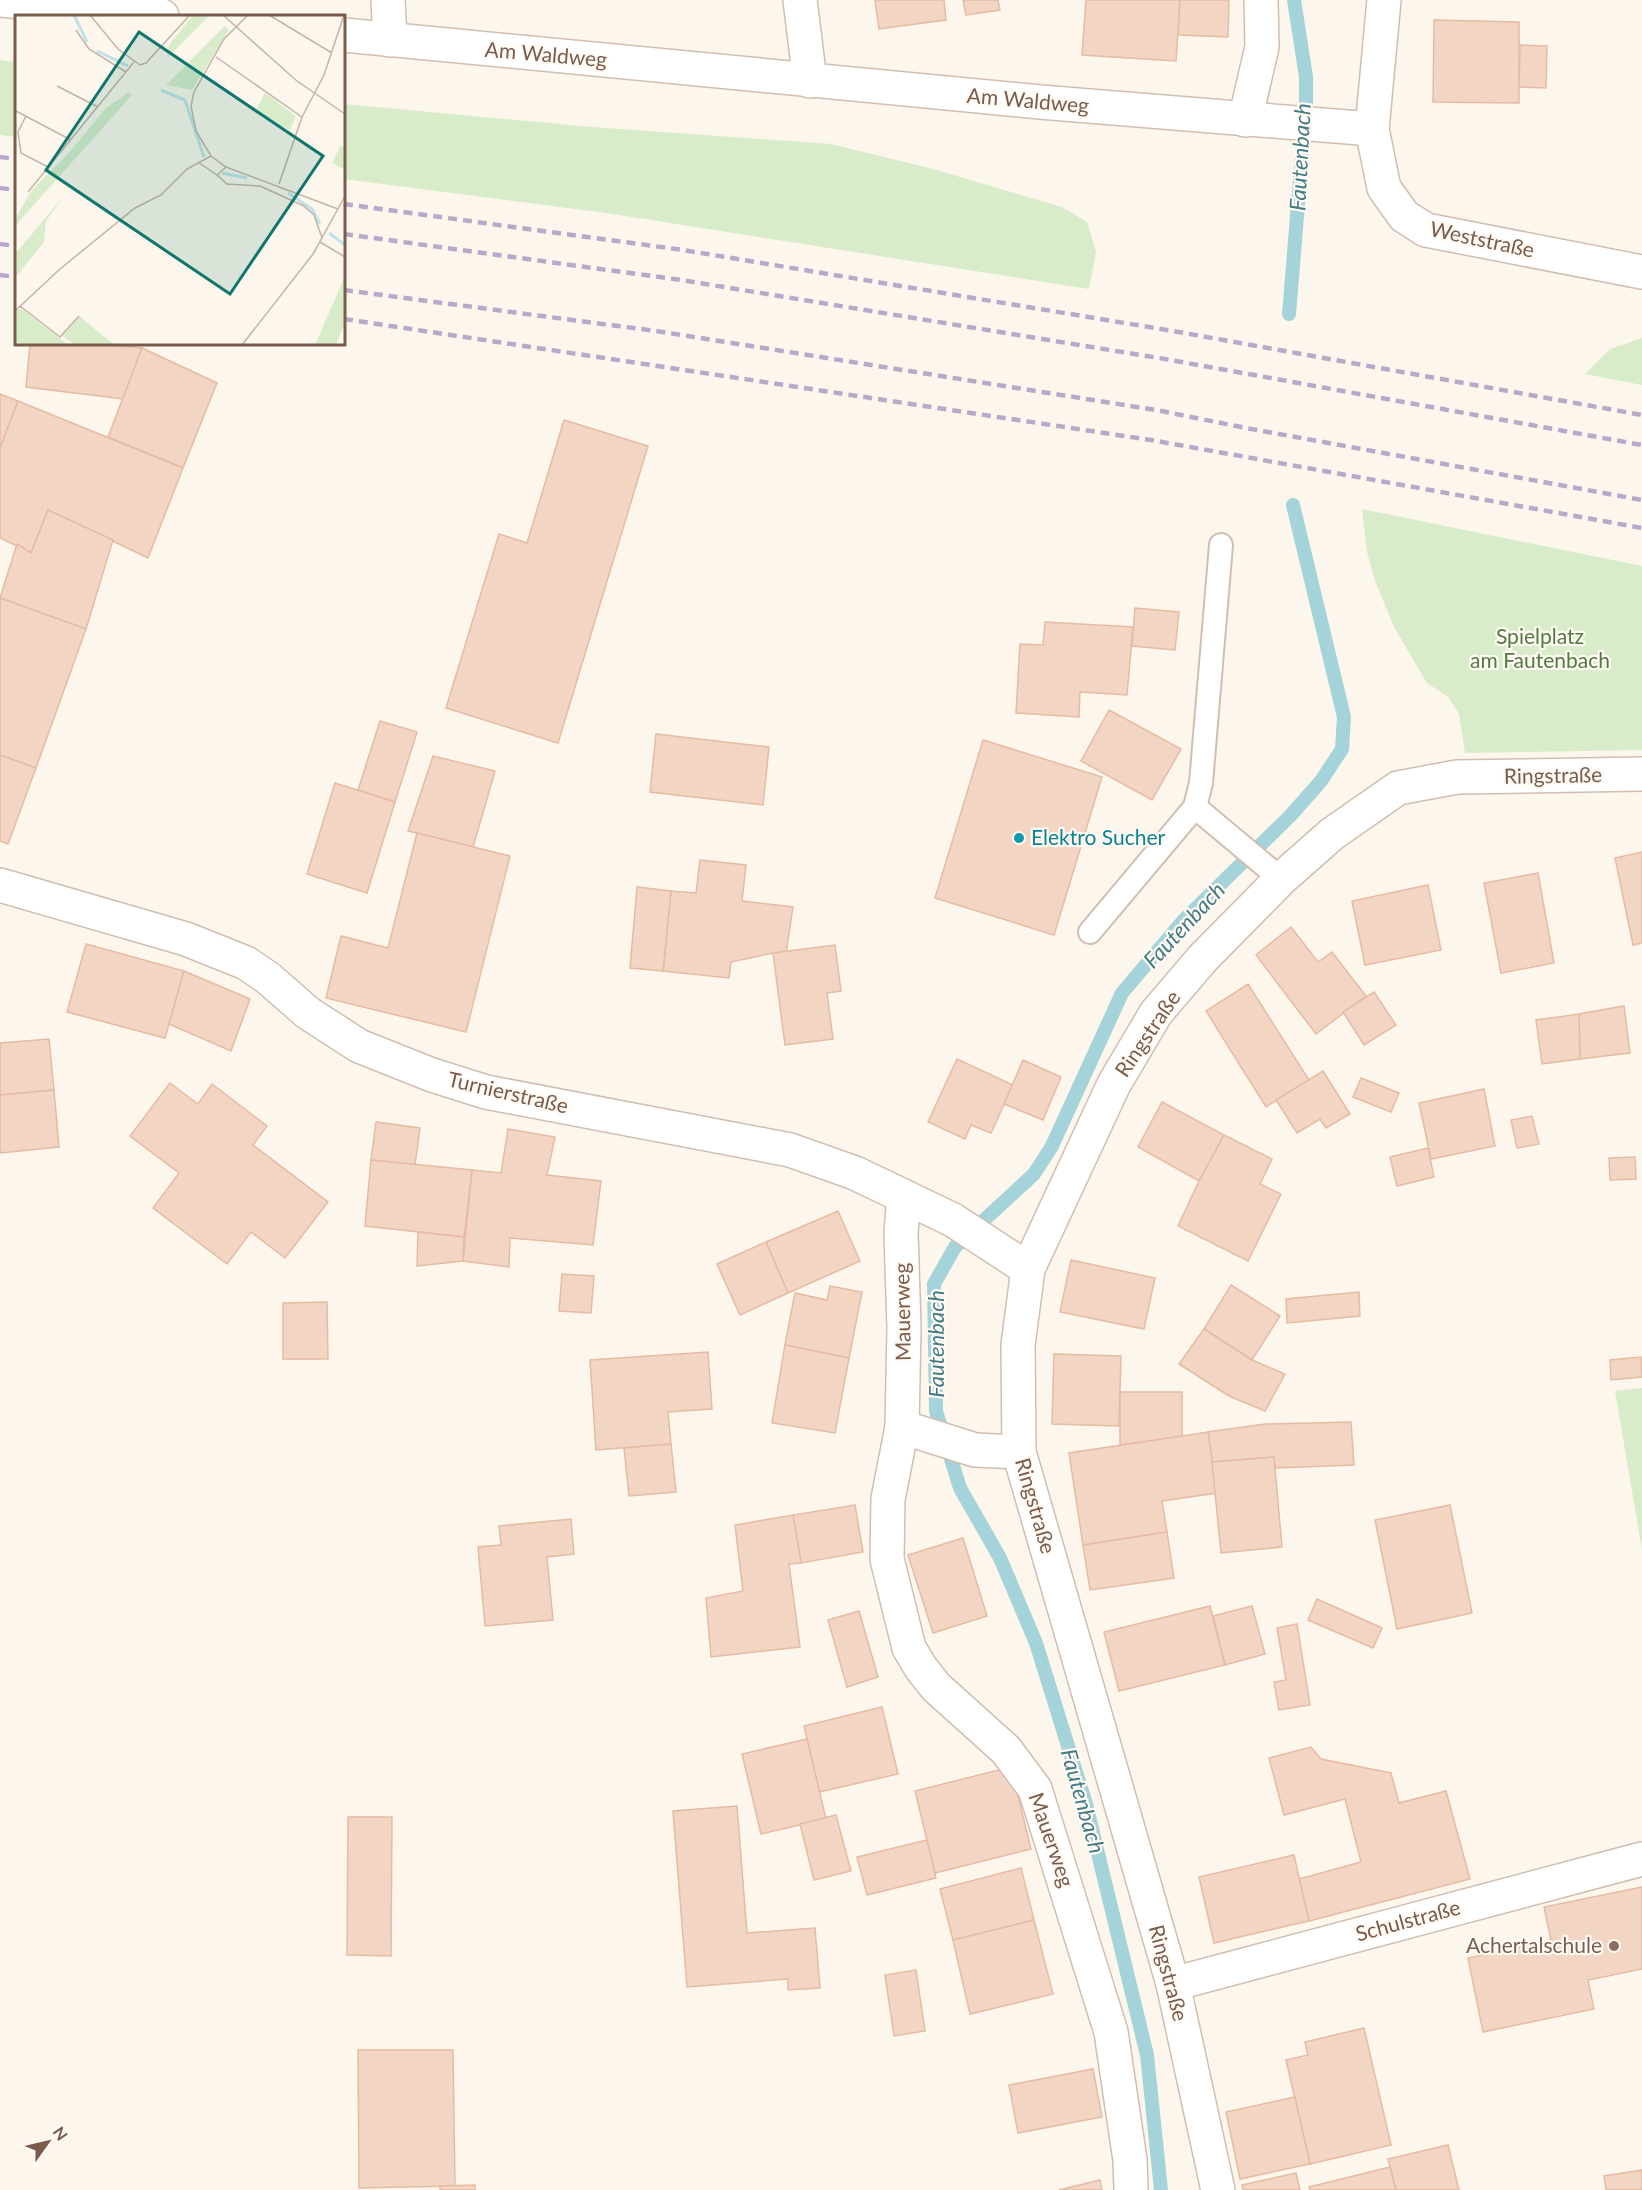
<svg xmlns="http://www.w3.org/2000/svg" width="1642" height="2190" font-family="Lato,sans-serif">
  <rect width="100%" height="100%" fill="#fdf6ec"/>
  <g fill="#d8ecc9">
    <polygon points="0,60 16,62 16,137 0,135"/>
    <polygon points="344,104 592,127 831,144 933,169 1062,207 1087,222 1096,252 1089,289 606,213 344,179"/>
    <polygon points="1642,338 1642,385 1585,374 1610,349"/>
    <polygon points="1362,509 1642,566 1642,750 1465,753 1459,714 1448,697 1427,683 1394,627 1375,581 1367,552"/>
    <polygon points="1642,1388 1642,1550 1615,1391"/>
  </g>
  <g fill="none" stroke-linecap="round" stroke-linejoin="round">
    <g stroke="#a5d3da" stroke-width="14">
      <polyline points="1289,314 1306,106 1306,77 1294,0"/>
      <polyline points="1161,2190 1147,2055 1086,1804 1036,1643 1000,1558 960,1488 936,1411 934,1284 955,1247 1034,1174 1052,1146 1122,993 1183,921 1290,816 1321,781 1342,749 1344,717 1293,505"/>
    </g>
  </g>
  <g fill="#f3d5c3" stroke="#e6bba3" stroke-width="1.5">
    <polygon points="875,0 944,0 946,20 879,29"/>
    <polygon points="963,0 998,0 1000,10 966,15"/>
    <polygon points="1086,0 1180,0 1176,61 1082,55"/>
    <polygon points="1180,0 1229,0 1228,37 1178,35"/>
    <polygon points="1434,20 1519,22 1519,103 1433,102"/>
    <polygon points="1520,45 1547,46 1546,88 1519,87"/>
    <polygon points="30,344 103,344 142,348 123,399 26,387"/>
    <polygon points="142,348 217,383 183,468 108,437"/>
    <polygon points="0,394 18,401 0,448"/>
    <polygon points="18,401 183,468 148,558 48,510 31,553 0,538 0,448"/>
    <polygon points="564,420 648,446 558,743 446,708 499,534 527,543"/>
    <polygon points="48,510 113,540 86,629 0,598 17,544 31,553"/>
    <polygon points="0,598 86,629 36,768 0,755"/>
    <polygon points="1135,608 1179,612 1175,650 1132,646"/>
    <polygon points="1045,622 1133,627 1127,695 1080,692 1079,717 1016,713 1020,644 1043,645"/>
    <polygon points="1109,710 1181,749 1152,800 1081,761"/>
    <polygon points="380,721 417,732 395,802 358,790"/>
    <polygon points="656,734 769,747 763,805 650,792"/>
    <polygon points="983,740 1102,777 1054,935 935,898"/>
    <polygon points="0,755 36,768 8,844 0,841"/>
    <polygon points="433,756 495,771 473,847 408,831"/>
    <polygon points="335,783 395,802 367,893 307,874"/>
    <polygon points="417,833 510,856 466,1032 326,998 341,936 388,948"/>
    <polygon points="1642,852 1642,943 1633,945 1615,858"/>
    <polygon points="700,860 746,865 742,901 793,907 786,953 773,953 731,962 729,978 663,971 671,891 696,893"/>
    <polygon points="1538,873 1554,963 1501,973 1484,883"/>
    <polygon points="1428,885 1441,950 1365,965 1352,901"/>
    <polygon points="637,887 671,891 663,971 630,968"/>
    <polygon points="1291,927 1318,962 1332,952 1366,996 1316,1034 1256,955"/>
    <polygon points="86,944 184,971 165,1038 67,1012"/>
    <polygon points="835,945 841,991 827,993 833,1039 785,1045 773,953"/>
    <polygon points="184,971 250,999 231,1051 169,1024"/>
    <polygon points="1248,984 1309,1080 1266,1107 1206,1011"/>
    <polygon points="1374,992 1396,1025 1364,1045 1343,1012"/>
    <polygon points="1624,1006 1630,1053 1580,1059 1579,1014"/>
    <polygon points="1579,1014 1580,1059 1542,1064 1536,1020"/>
    <polygon points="49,1039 54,1090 0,1095 0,1043"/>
    <polygon points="957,1059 1013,1085 991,1133 971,1125 965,1139 928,1122"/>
    <polygon points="1023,1060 1061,1077 1043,1120 1004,1104"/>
    <polygon points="1323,1071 1350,1114 1326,1128 1320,1119 1297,1133 1276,1100"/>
    <polygon points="1361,1078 1399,1093 1391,1112 1353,1097"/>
    <polygon points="170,1083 198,1104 212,1084 267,1126 253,1145 328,1202 285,1258 251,1232 227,1264 153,1208 179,1173 130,1136"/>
    <polygon points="1484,1089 1495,1146 1431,1159 1419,1103"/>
    <polygon points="54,1090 59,1147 0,1153 0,1095"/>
    <polygon points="1162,1102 1224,1135 1199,1181 1138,1147"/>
    <polygon points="1532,1116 1539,1144 1517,1148 1511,1120"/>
    <polygon points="376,1122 420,1128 415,1165 371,1160"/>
    <polygon points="508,1129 555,1137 547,1175 601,1181 593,1245 510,1238 509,1267 463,1261 472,1170 501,1173"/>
    <polygon points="1224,1135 1272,1159 1260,1184 1281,1194 1248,1261 1178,1226 1199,1181"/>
    <polygon points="1428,1148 1434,1177 1397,1186 1390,1157"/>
    <polygon points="1635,1157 1636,1179 1610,1180 1609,1158"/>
    <polygon points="371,1160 472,1170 464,1237 365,1226"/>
    <polygon points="838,1211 860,1261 788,1293 766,1242"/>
    <polygon points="418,1232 464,1237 463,1261 417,1266"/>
    <polygon points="766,1242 788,1293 740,1315 717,1264"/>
    <polygon points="1071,1260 1155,1278 1144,1329 1060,1312"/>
    <polygon points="562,1274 594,1276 591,1313 559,1311"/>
    <polygon points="1231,1285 1280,1316 1252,1360 1204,1329"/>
    <polygon points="830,1286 862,1292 849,1358 785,1345 795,1293 827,1300"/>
    <polygon points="1359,1292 1360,1316 1287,1323 1286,1299"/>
    <polygon points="327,1302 328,1359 283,1359 283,1303"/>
    <polygon points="1204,1329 1252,1360 1285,1374 1265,1411 1229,1396 1179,1364"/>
    <polygon points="785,1345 849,1358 835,1433 772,1423"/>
    <polygon points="708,1352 712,1409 668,1412 671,1444 596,1450 590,1360"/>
    <polygon points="1054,1354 1121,1356 1119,1426 1052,1424"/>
    <polygon points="1641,1357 1642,1377 1611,1380 1610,1360"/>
    <polygon points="1120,1392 1182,1392 1182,1437 1120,1445"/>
    <polygon points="1351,1422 1354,1465 1275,1468 1274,1457 1212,1462 1208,1432 1265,1424"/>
    <polygon points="1208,1432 1217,1493 1162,1501 1167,1532 1083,1545 1069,1453"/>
    <polygon points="671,1444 676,1492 629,1496 624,1448"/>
    <polygon points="1274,1457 1282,1547 1221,1553 1212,1462"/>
    <polygon points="855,1505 863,1552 801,1563 793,1515"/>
    <polygon points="1450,1505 1472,1613 1397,1629 1375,1520"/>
    <polygon points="793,1515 801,1563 789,1564 800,1647 711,1657 706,1598 743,1591 735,1525"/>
    <polygon points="571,1519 574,1554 547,1557 553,1620 485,1626 478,1547 501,1545 499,1526"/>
    <polygon points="1167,1532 1174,1578 1090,1590 1083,1545"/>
    <polygon points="963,1538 987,1616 933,1633 908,1555"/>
    <polygon points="1317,1599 1382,1628 1373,1648 1308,1620"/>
    <polygon points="1210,1606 1225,1665 1119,1691 1104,1632"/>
    <polygon points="1252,1606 1265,1654 1225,1665 1213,1616"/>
    <polygon points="859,1611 878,1677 847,1687 828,1620"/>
    <polygon points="1297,1624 1310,1705 1279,1710 1274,1682 1286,1680 1277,1628"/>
    <polygon points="882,1707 898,1774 819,1792 804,1726"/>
    <polygon points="807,1739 826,1819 761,1834 742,1754"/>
    <polygon points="1311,1747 1321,1759 1391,1773 1399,1803 1446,1791 1470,1879 1309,1921 1299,1879 1361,1862 1345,1799 1284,1815 1269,1758"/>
    <polygon points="1011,1767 1031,1849 935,1873 915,1791"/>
    <polygon points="737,1806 747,1933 815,1928 820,1988 788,1990 788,1979 687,1987 673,1811"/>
    <polygon points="836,1815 851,1871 814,1880 800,1824"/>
    <polygon points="348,1817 392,1817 391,1956 347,1955"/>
    <polygon points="927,1840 936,1878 867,1895 857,1857"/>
    <polygon points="1294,1855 1309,1921 1214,1943 1199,1877"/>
    <polygon points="1021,1868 1034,1920 953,1940 940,1889"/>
    <polygon points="1642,1887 1642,1969 1588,1980 1594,2009 1483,2032 1468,1958 1551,1940 1544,1907"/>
    <polygon points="1034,1920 1053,1994 970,2014 953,1940"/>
    <polygon points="916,1970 925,2031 894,2036 885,1975"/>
    <polygon points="1364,2028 1391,2145 1310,2164 1286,2060 1308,2055 1305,2042"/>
    <polygon points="358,2050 453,2050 455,2186 359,2188"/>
    <polygon points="1093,2069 1102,2117 1018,2133 1009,2085"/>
    <polygon points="1295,2097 1310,2164 1240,2179 1226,2112"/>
    <polygon points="1448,2145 1459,2190 1396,2190 1388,2159"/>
    <polygon points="1390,2167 1396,2190 1310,2190 1309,2187"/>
    <polygon points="1642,2170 1642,2190 1606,2190 1604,2176"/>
    <polygon points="1296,2173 1300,2190 1243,2190 1242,2185"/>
    <polygon points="1100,2180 1102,2190 1059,2190"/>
    <polygon points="475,2185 475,2190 440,2190 440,2186"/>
  </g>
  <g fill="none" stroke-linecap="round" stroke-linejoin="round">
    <g stroke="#d1beb0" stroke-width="26">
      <g id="service">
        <polyline points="1195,807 1281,879"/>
        <polyline points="1090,932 1195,807 1201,783 1221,545"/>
      </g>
    </g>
    <g stroke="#d1beb0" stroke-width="36">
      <g id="minor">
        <polyline points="0,0 162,16"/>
        <polyline points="388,0 390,40"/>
        <polyline points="800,0 810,81"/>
        <polyline points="1384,0 1372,129 1384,188 1404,216 1426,230 1642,272"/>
        <polyline points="344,35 1040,102 1372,129"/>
        <polyline points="1245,120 1262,47 1261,0"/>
        <polyline points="0,885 186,939 246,963 268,978 308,1013 359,1046 432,1075 486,1092 790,1150 855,1173 953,1220 1028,1269"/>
        <polyline points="902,1427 904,1328 901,1232 904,1197"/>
        <polyline points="1019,1452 975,1450 902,1427 888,1499 887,1559 909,1648 921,1668 936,1687 1006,1750 1035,1789 1111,2032 1130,2160 1131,2190"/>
        <polyline points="1173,1984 1642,1859"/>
        <polyline points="1218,2190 1173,1984 1019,1452 1018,1345 1028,1269 1114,1084 1156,1013 1203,958 1281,879 1332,834 1398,788 1457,777 1642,774"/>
      </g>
    </g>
    <use href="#service" stroke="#fff" stroke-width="22"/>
    <use href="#minor" stroke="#fff" stroke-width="33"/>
    <g stroke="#b9a8c9" stroke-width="4.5" stroke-dasharray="9 6" stroke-linecap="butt">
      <polyline points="0,157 16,159"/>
      <polyline points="0,188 16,190"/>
      <polyline points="344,204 683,250 1173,331 1642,415"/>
      <polyline points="344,234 681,280 1165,359 1642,445"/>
      <polyline points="0,244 16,246"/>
      <polyline points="0,275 16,277"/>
      <polyline points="344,290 656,331 1156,410 1246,428 1642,500"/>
      <polyline points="344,319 1151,440 1642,528"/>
    </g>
  </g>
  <circle fill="#0f9aa8" stroke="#fffaf3" stroke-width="2" cx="1019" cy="838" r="6"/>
  <circle fill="#8d6e63" stroke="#fffaf3" stroke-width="2" cx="1614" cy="1946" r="6"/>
  <g text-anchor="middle" stroke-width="4.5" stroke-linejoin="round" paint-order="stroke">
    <g font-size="21" fill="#7a5c4d" stroke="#fffaf3">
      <text transform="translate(546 55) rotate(5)" y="7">Am Waldweg</text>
      <text transform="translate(1028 101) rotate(5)" y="7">Am Waldweg</text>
      <text transform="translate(1482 240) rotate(12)" y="7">Weststraße</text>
      <text transform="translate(1553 776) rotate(-1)" y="7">Ringstraße</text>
      <text transform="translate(1148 1034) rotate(-56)" y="7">Ringstraße</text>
      <text transform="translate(508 1093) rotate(13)" y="7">Turnierstraße</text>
      <text transform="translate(903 1312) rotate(-91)" y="7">Mauerweg</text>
      <text transform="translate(1035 1506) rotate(74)" y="7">Ringstraße</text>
      <text transform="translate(1051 1840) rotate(71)" y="7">Mauerweg</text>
      <text transform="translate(1408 1921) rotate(-15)" y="7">Schulstraße</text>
      <text transform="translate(1168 1973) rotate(75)" y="7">Ringstraße</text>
    </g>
    <g font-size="21" fill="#537a41" stroke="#fffaf3">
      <text x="1540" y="644">Spielplatz<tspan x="1540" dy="24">am Fautenbach</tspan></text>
    </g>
    <g font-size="21" fill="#0d838f" stroke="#fffaf3" text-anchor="start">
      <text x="1031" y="845">Elektro Sucher</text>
    </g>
    <g font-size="21" fill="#785e54" stroke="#fffaf3" text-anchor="end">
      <text x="1602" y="1953">Achertalschule</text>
    </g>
    <g font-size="22" font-style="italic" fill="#437c86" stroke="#fffaf3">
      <text transform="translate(1300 157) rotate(-87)" y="8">Fautenbach</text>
      <text transform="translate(1184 925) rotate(-47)" y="8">Fautenbach</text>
      <text transform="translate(936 1344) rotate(-90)" y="8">Fautenbach</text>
      <text transform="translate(1083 1801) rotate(74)" y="8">Fautenbach</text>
    </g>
  </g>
  <g transform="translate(15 15)">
    <rect width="330" height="330" fill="#fdf6ec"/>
    <path d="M178,0H195L152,43L154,30ZM210,11L214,15L177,75L151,70ZM114,77L117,80L0,211V204L17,175L53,139L90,94ZM250,78L281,101L275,115L239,98ZM326,130L330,132V155L317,148ZM49,181L31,206L29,227L0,263V239ZM330,261V308L321,330H300ZM7,294L53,330H0V296ZM64,301L87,320L100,330H60L46,320Z" fill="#d8ecc9"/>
    <path fill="none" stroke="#bfe3e8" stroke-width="3" d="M59,0L72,27M82,36L113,51M146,75L170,85L189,142M207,158L232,163M273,178L297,194L305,209M314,218L330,230"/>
    <path fill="none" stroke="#c5b3a7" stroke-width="1.5" d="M75,0L103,34L125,50L131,48L175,0M208,0L282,66L330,99M233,0L209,24L179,77L176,91L181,116L196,141L211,152L323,194M254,0L317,38M61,15L74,34L111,57M201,42L287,102M42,71L83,92M1,96L56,125M11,101L3,117L6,138L33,152M183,147L202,160M211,152L202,160L212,169L245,171L289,191L299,200L307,223M264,169L287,102L309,60L329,0M13,177L119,47M305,227L330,242M5,291L45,322L64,301M0,296L45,254L120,193L146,180L172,154L196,141M227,330L298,239L330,181"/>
    <path fill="#0f766e" fill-opacity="0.15" stroke="#0f766e" stroke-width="3" d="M124,17L308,141L215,279L31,155Z"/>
    <rect width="330" height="330" fill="none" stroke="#7a5c4d" stroke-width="3"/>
  </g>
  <g transform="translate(48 2142) rotate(56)" stroke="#fffaf3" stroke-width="4.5" paint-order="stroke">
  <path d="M0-4.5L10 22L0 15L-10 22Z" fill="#7a5c4d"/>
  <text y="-9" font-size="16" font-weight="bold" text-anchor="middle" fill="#7a5c4d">N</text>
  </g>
</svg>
